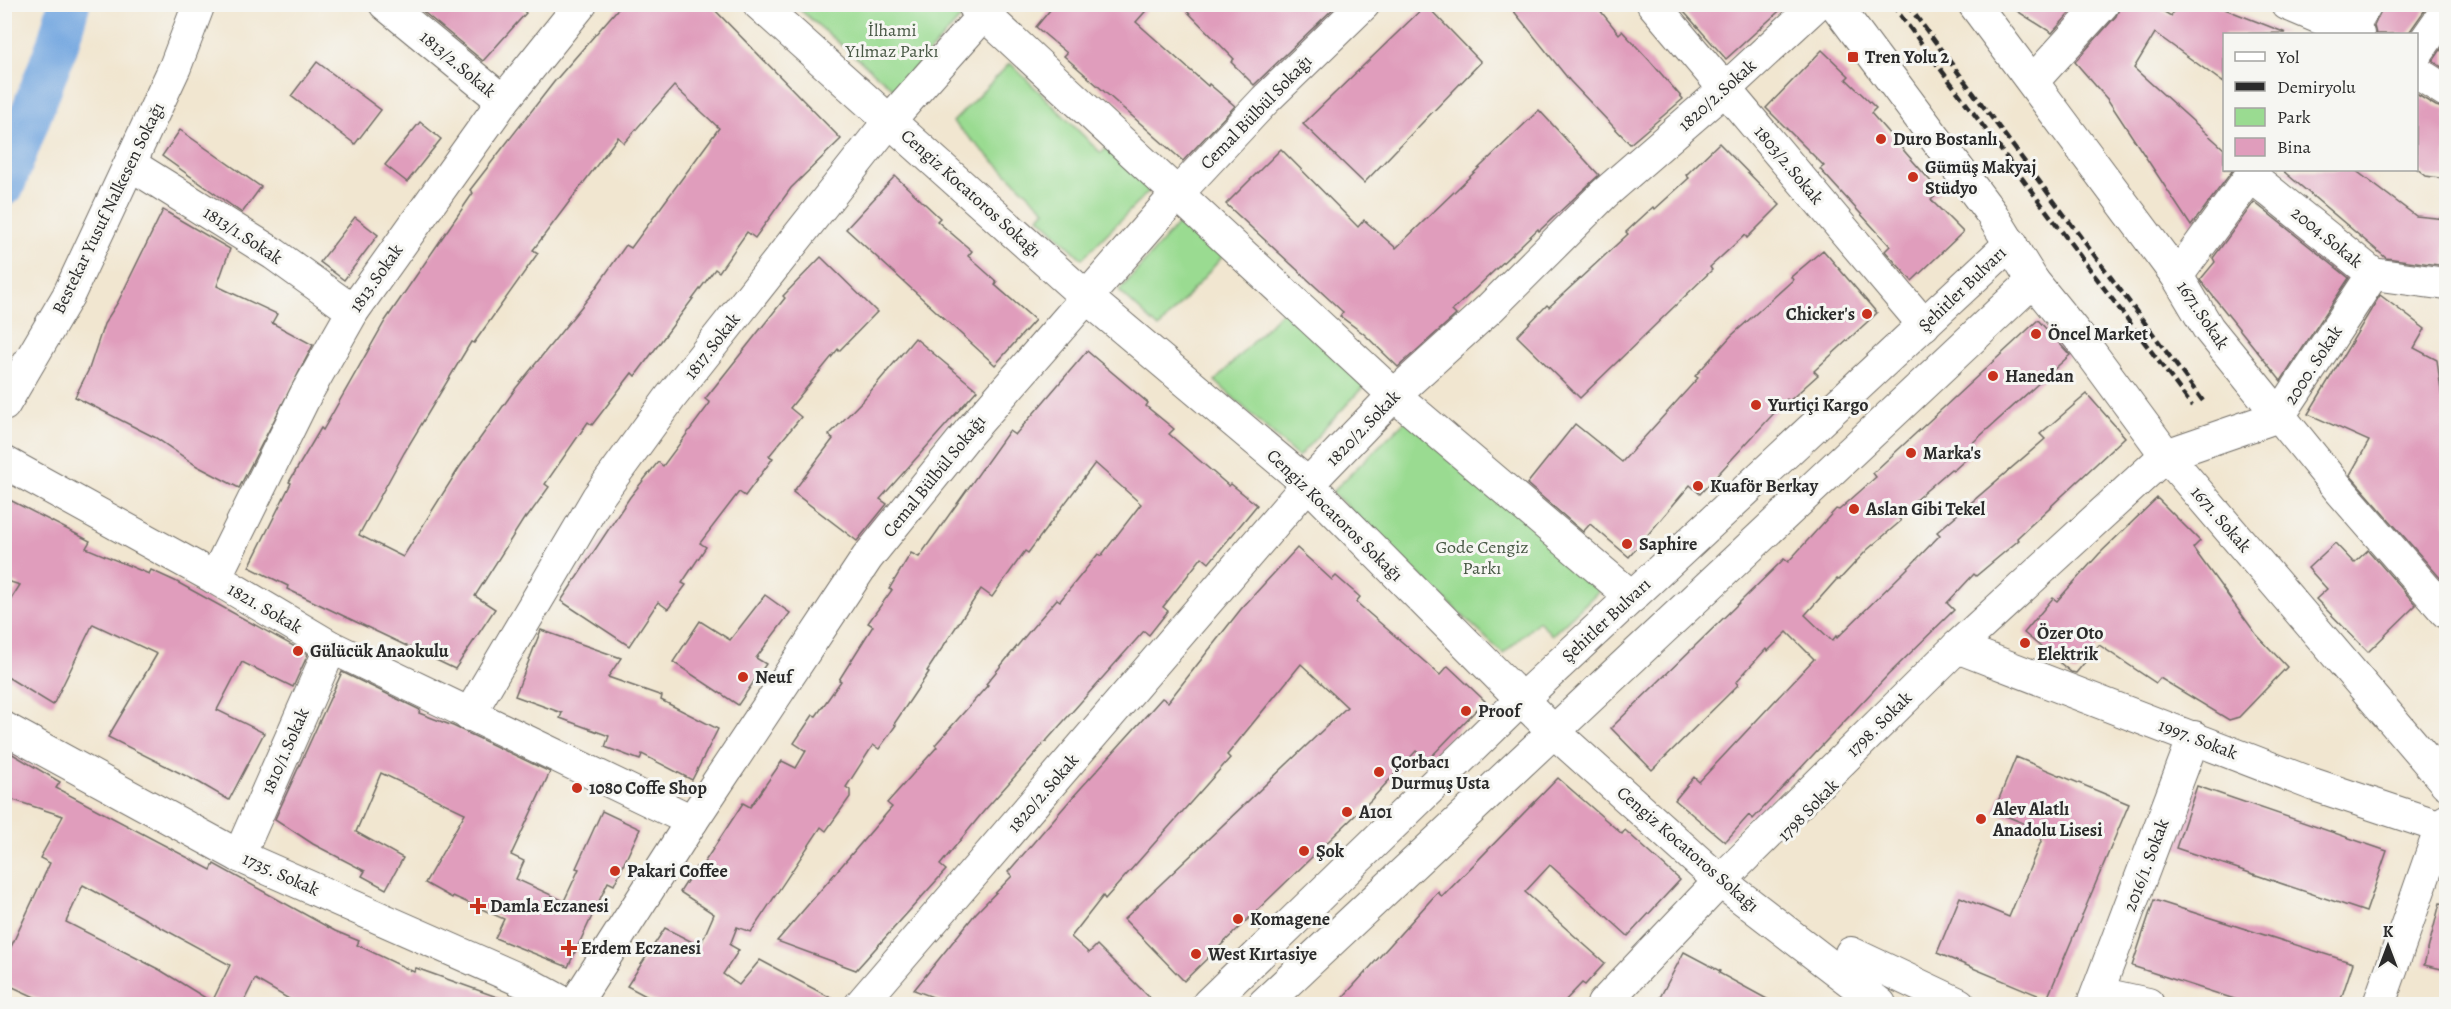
<svg xmlns="http://www.w3.org/2000/svg" width="2451" height="1009" font-family="Alegreya,serif">
  <rect width="100%" height="100%" fill="#f6f6f2"/>
  <filter id="ink" filterUnits="userSpaceOnUse"><feTurbulence type="fractalNoise" baseFrequency=".0167" numOctaves="2"/><feDisplacementMap in="SourceGraphic" scale="12" xChannelSelector="R" yChannelSelector="G"/><feConvolveMatrix kernelMatrix="1 2 1 2 8 2 1 2 1" color-interpolation-filters="sRGB"/></filter>
  <filter id="wash" filterUnits="userSpaceOnUse"><feTurbulence type="fractalNoise" baseFrequency=".008" numOctaves="4" result="noise"/><feDisplacementMap in="SourceGraphic" scale="24" xChannelSelector="R" yChannelSelector="G"/><feGaussianBlur stdDeviation="1.35" result="paint"/><feColorMatrix in="noise" values="0 0 0 0 0 0 0 0 0 0 0 0 0 0 0 0 0 1.4 0 .05"/><feComposite in="paint" operator="in"/></filter>
  <g filter="url(#wash)">
    <rect width="100%" height="100%" fill="#f1e6d0"/>
    <g fill="#9adb91" stroke="#62835e" stroke-width="1.5">
      <polygon points="958,4 966,12 895,90 794,5"/>
      <polygon points="1010,63 1101,153 1110,145 1153,187 1082,259 1039,217 1045,210 953,122"/>
      <polygon points="1183,218 1223,256 1159,328 1119,291"/>
      <polygon points="1283,310 1364,386 1298,457 1215,381"/>
      <polygon points="1410,416 1601,589 1552,635 1539,621 1503,654 1332,492"/>
    </g>
    <g fill="none" stroke-linecap="round" stroke-linejoin="round">
      <polyline stroke="#75a7e0" stroke-width="42" points="4,185 58,43 69,4"/>
    </g>
    <g id="blocks">
      <g fill="#e09dbc" fill-rule="evenodd">
        <polygon points="414,4 517,4 526,13 483,61"/>
        <path d="M622,4H709L841,139L791,188L755,238L747,232L719,272L715,269L635,376L632,373L592,425L588,422L545,484L549,487L526,519L525,517L475,596L495,609L455,669L287,589L288,586L249,567L291,483L289,482L321,428L323,430L385,321L473,193L470,190L554,82ZM674,86L719,128L631,248L626,245L590,296L516,388L459,468L403,557L359,535L404,453L471,342L474,343L538,253L533,250L618,137L624,143Z"/>
        <polygon points="1055,4 1152,4 1136,22 1208,86 1209,84 1235,106 1183,161 1064,56 1067,53 1036,27"/>
        <polygon points="1180,4 1338,4 1254,85 1231,62 1234,59"/>
        <polygon points="1508,4 1595,4 1619,34 1622,31 1650,61 1683,99 1630,144 1570,81"/>
        <polygon points="1677,4 1787,4 1726,59"/>
        <polygon points="2006,4 2078,4 2052,33"/>
        <polygon points="2121,4 2151,4 2171,16 2179,4 2212,4 2286,33 2224,34 2224,83 2155,33 2134,68 2224,149 2224,170 2233,170 2191,226 2108,100 2075,62 2116,16"/>
        <polygon points="2384,4 2429,4 2408,34 2376,34 2374,26"/>
        <polygon points="1426,5 1481,62 1364,183 1303,124"/>
        <polygon points="2446,42 2446,70 2433,61"/>
        <polygon points="1822,50 1849,76 1846,79 1876,108 1871,113 1940,192 1931,200 1963,232 1912,281 1885,251 1890,246 1820,169 1824,166 1766,108"/>
        <polygon points="317,62 381,110 355,144 291,96"/>
        <polygon points="2416,94 2436,106 2446,109 2446,179 2426,176 2416,168"/>
        <polygon points="1539,110 1599,175 1539,231 1538,229 1452,311 1456,315 1398,367 1364,334 1340,316 1343,312 1226,204 1281,149 1358,227 1364,220 1396,248"/>
        <polygon points="420,122 441,139 407,182 385,165"/>
        <polygon points="180,130 261,187 242,213 162,156"/>
        <polygon points="1719,143 1780,205 1747,238 1745,235 1710,267 1712,270 1580,398 1517,336 1547,305 1549,307 1628,234 1626,232 1653,207 1655,209 1689,178 1686,175"/>
        <polygon points="2282,170 2355,170 2416,216 2446,219 2446,266 2386,258"/>
        <polygon points="895,176 940,218 937,221 972,251 968,256 997,282 995,285 1035,320 995,365 846,229"/>
        <polygon points="2254,202 2349,278 2281,381 2200,280 2215,262 2213,258"/>
        <polygon points="163,210 230,249 217,286 277,314 272,323 313,345 239,488 197,466 156,438 75,397 89,369 104,324 118,302"/>
        <polygon points="355,217 378,235 344,280 320,262"/>
        <polygon points="1823,250 1877,313 1814,371 1818,375 1789,401 1787,399 1700,494 1690,485 1629,557 1590,524 1583,532 1527,484 1575,424 1622,462 1698,378 1695,376 1731,336 1793,280 1791,277"/>
        <polygon points="821,257 877,312 839,351 838,349 790,408 801,417 769,456 773,458 745,496 739,492 700,543 706,547 682,583 686,585 668,609 658,602 629,646 561,601 630,497 658,462 663,466 710,403 705,399 785,298 783,296"/>
        <polygon points="2380,295 2425,329 2414,348 2437,360 2446,429 2446,576 2442,580 2350,475 2369,441 2308,414"/>
        <polygon points="2038,320 2070,355 1969,446 1974,452 1953,471 1951,469 1897,516 1901,521 1867,550 1839,580 1837,579 1805,615 1832,641 1836,636 1837,638 1910,566 1940,535 1937,532 2045,439 2040,434 2087,394 2125,437 2017,538 2019,540 1976,576 1974,574 1947,603 1954,610 1888,675 1753,819 1749,815 1725,842 1675,800 1694,777 1699,782 1814,659 1787,632 1768,651 1766,649 1736,682 1738,685 1652,770 1611,728 1784,559 1788,562 1836,509 1839,510 1876,477 1873,473"/>
        <polygon points="915,338 977,390 880,499 887,504 857,541 793,492 833,439 829,435 864,399"/>
        <polygon points="1087,351 1148,403 1146,406 1174,429 1169,434 1229,486 1231,484 1257,505 1209,563 1202,557 1163,607 1168,611 1149,635 1144,631 984,811 940,865 946,870 856,970 777,941 892,807 887,803 937,747 935,745 988,685 986,684 1032,628 1057,599 1060,601 1098,554 1101,556 1141,504 1095,463 1028,553 1025,551 992,597 981,589 927,671 929,672 894,724 896,725 879,749 873,745 846,787 850,790 850,797 826,831 821,827 751,932 737,927 730,945 739,950 723,974 739,985 760,960 844,1005 663,1005 627,986 665,928 700,946 714,914 680,892 696,867 700,869 743,803 750,807 782,761 796,768 806,751 794,743 813,715 816,716 841,681 839,680 873,626 868,623 892,590 889,589 911,553 919,557 1009,431 1015,435"/>
        <polygon points="4,497 90,541 86,548 149,574 151,570 175,581 308,654 293,687 242,662 217,710 264,733 229,800 200,783 108,737 157,654 93,624 53,705 4,675 4,610 20,585 4,580"/>
        <polygon points="2157,498 2200,541 2193,548 2256,634 2287,667 2239,717 2229,720 2160,678 2156,683 2099,645 2076,673 2071,672 2024,633 2053,598 2057,601 2099,554"/>
        <polygon points="2335,543 2354,563 2368,550 2416,605 2368,652 2316,599 2327,589 2308,568"/>
        <polygon points="1297,548 1332,580 1336,576 1360,597 1356,602 1440,675 1448,666 1485,701 1427,761 1416,751 1371,800 1184,981 1124,919 1347,707 1301,664 1227,755 1230,758 1105,899 1103,896 1071,937 1089,953 1097,945 1157,1005 954,1005 914,990 976,913 1012,876 1008,872 1072,798 1162,698 1168,702 1241,609"/>
        <polygon points="765,595 790,613 756,658 766,664 738,705 673,662 700,621 730,640"/>
        <polygon points="541,630 621,658 608,677 662,696 661,700 718,729 692,780 642,754 640,760 605,747 609,736 560,718 562,713 515,696"/>
        <polygon points="342,672 416,708 420,710 419,713 453,726 550,772 511,855 524,861 516,879 564,901 579,869 576,868 602,811 640,829 614,885 608,882 568,967 495,938 504,919 453,896 452,898 425,883 465,813 381,773 356,832 403,858 386,889 362,876 365,871 313,844 275,819"/>
        <path d="M4,749L60,782L56,788L211,870L214,864L335,931L359,941L357,945L414,972L416,968L511,1002V1005H299L255,979L242,1005H52L4,983V962L50,863L40,858L63,816L4,797ZM83,885L230,965L212,1002L160,970L66,922Z"/>
        <polygon points="2016,757 2129,804 2047,999 1937,953 1960,897 2009,917 2045,832 1994,811"/>
        <polygon points="1558,778 1622,834 1625,830 1680,880 1628,936 1550,865 1525,892 1605,963 1585,985 1582,983 1561,1005 1336,1005 1438,892 1442,897"/>
        <polygon points="2197,786 2387,851 2366,912 2176,848"/>
        <polygon points="2154,900 2353,963 2339,1005 2253,1005 2132,966"/>
        <polygon points="2440,903 2446,904 2446,970 2424,965"/>
        <polygon points="1684,952 1720,971 1719,973 1778,1005 1656,1005"/>
      </g>
    </g>
  </g>
  <g filter="url(#ink)">
    <use href="#blocks" fill-opacity="0" stroke="#706c65" stroke-width="1.5"/>
    <g fill="none" stroke-linecap="round" stroke-linejoin="round">
      <g stroke="#706c65" stroke-width="34">
        <g id="minor">
          <polyline points="385,4 503,101"/>
          <polyline points="759,4 1085,296 1308,484 1553,731 1720,881 1880,1004"/>
          <polyline points="973,4 1394,395 1632,597"/>
          <polyline points="1653,4 1924,325"/>
          <polyline points="1835,4 1991,213 2033,281 2085,345 2166,455 2446,783"/>
          <polyline points="1974,4 2177,276 2208,328 2338,488 2446,612"/>
          <polyline points="2287,4 2358,34"/>
          <polyline points="2348,34 2366,4"/>
          <polyline points="2416,54 2446,11"/>
          <polyline points="2416,72 2446,91"/>
          <polyline points="2033,81 2103,4"/>
          <polyline points="130,164 274,254 353,311"/>
          <polyline points="2251,176 2373,274 2446,284"/>
          <polyline points="2177,276 2255,170"/>
          <polyline points="4,405 68,296 175,67 199,4"/>
          <polyline points="4,462 215,578 331,647 692,821"/>
          <polyline points="215,578 306,394 353,311 503,101 581,4"/>
          <polyline points="1957,647 2312,784 2441,827"/>
          <polyline points="469,715 598,497 670,398 890,120 993,4"/>
          <polyline points="4,728 239,856 527,983 566,1004"/>
          <polyline points="239,856 331,647"/>
          <polyline points="1851,953 1959,1004"/>
          <polyline points="2098,993 2148,1004"/>
          <polyline points="575,1004 692,821 867,558 969,432 1176,195 1265,100 1364,4"/>
          <polyline points="861,1004 1308,484 1394,395 1490,308 1604,194 1725,89 1817,4"/>
          <polyline points="1208,1004 1522,699 2011,243"/>
          <polyline points="1264,1004 2033,281"/>
          <polyline points="1603,1004 1720,881 1957,647 2166,455 2279,416 2373,274"/>
          <polyline points="2093,1004 2194,737"/>
          <polyline points="2379,1004 2441,827 2446,821"/>
        </g>
      </g>
      <use href="#minor" stroke="#fff" stroke-width="32"/>
      <g stroke="#2b2b2b" stroke-width="4.5" stroke-dasharray="9 4.5" stroke-linecap="butt">
        <polyline points="1892,4 2192,406"/>
        <polyline points="1907,4 2203,401"/>
      </g>
    </g>
  </g>
  <g fill="#c8321e" stroke="#f6f6f2" stroke-width="2">
    <rect x="1847" y="51" width="12" height="12" rx="3"/>
    <circle cx="1881" cy="139" r="6"/>
    <circle cx="1913" cy="177" r="6"/>
    <circle cx="1867" cy="314" r="6"/>
    <circle cx="2036" cy="334" r="6"/>
    <circle cx="1993" cy="376" r="6"/>
    <circle cx="1756" cy="405" r="6"/>
    <circle cx="1911" cy="453" r="6"/>
    <circle cx="1698" cy="486" r="6"/>
    <circle cx="1854" cy="509" r="6"/>
    <circle cx="1627" cy="544" r="6"/>
    <circle cx="2025" cy="643" r="6"/>
    <circle cx="298" cy="651" r="6"/>
    <circle cx="743" cy="677" r="6"/>
    <circle cx="1466" cy="711" r="6"/>
    <circle cx="1379" cy="772" r="6"/>
    <circle cx="577" cy="788" r="6"/>
    <circle cx="1347" cy="812" r="6"/>
    <circle cx="1981" cy="819" r="6"/>
    <circle cx="1304" cy="851" r="6"/>
    <circle cx="615" cy="871" r="6"/>
    <path d="M475 897h6v6h6v6h-6v6h-6v-6h-6v-6h6z"/>
    <circle cx="1238" cy="919" r="6"/>
    <path d="M566 939h6v6h6v6h-6v6h-6v-6h-6v-6h6z"/>
    <circle cx="1196" cy="954" r="6"/>
  </g>
  <g text-anchor="middle" stroke-width="6" stroke-linejoin="round" paint-order="stroke">
    <g font-size="18" fill="#475744" stroke="#f6f6f2">
      <text x="892" y="36">İlhami<tspan x="892" dy="21">Yılmaz Parkı</tspan></text>
      <text x="1482" y="553">Gode Cengiz<tspan x="1482" dy="21">Parkı</tspan></text>
    </g>
    <g font-size="18" font-weight="bold" fill="#2b2b2b" stroke="#f6f6f2" text-anchor="start">
      <text x="1865" y="63">Tren Yolu 2</text>
      <text x="1893" y="145">Duro Bostanlı</text>
      <text x="1925" y="173">Gümüş Makyaj<tspan x="1925" dy="21">Stüdyo</tspan></text>
      <text x="1855" y="320" text-anchor="end">Chicker's</text>
      <text x="2048" y="340">Öncel Market</text>
      <text x="2005" y="382">Hanedan</text>
      <text x="1768" y="411">Yurtiçi Kargo</text>
      <text x="1923" y="459">Marka's</text>
      <text x="1710" y="492">Kuaför Berkay</text>
      <text x="1866" y="515">Aslan Gibi Tekel</text>
      <text x="1639" y="550">Saphire</text>
      <text x="2037" y="639">Özer Oto<tspan x="2037" dy="21">Elektrik</tspan></text>
      <text x="310" y="657">Gülücük Anaokulu</text>
      <text x="755" y="683">Neuf</text>
      <text x="1478" y="717">Proof</text>
      <text x="1391" y="768">Çorbacı<tspan x="1391" dy="21">Durmuş Usta</tspan></text>
      <text x="589" y="794">1080 Coffe Shop</text>
      <text x="1993" y="815">Alev Alatlı<tspan x="1993" dy="21">Anadolu Lisesi</tspan></text>
      <text x="1359" y="818">A101</text>
      <text x="1316" y="857">Şok</text>
      <text x="627" y="877">Pakari Coffee</text>
      <text x="490" y="912">Damla Eczanesi</text>
      <text x="1250" y="925">Komagene</text>
      <text x="581" y="954">Erdem Eczanesi</text>
      <text x="1208" y="960">West Kırtasiye</text>
    </g>
    <g font-size="18" fill="#2b2b2b" stroke="#f6f6f2">
      <text transform="translate(458 64) rotate(40)" y="6">1813/2.Sokak</text>
      <text transform="translate(1717 95) rotate(-42)" y="6">1820/2.Sokak</text>
      <text transform="translate(1256 112) rotate(-46)" y="6">Cemal Bülbül Sokağı</text>
      <text transform="translate(1789 165) rotate(50)" y="6">1803/2.Sokak</text>
      <text transform="translate(971 193) rotate(42)" y="6">Cengiz Kocatoros Sokağı</text>
      <text transform="translate(108 208) rotate(-64)" y="6">Bestekar Yusuf Nalkesen Sokağı</text>
      <text transform="translate(243 235) rotate(33)" y="6">1813/1.Sokak</text>
      <text transform="translate(2327 237) rotate(39)" y="6">2004.Sokak</text>
      <text transform="translate(376 278) rotate(-55)" y="6">1813.Sokak</text>
      <text transform="translate(1962 289) rotate(-44)" y="6">Şehitler Bulvarı</text>
      <text transform="translate(2203 315) rotate(56)" y="6">1671.Sokak</text>
      <text transform="translate(712 346) rotate(-52)" y="6">1817.Sokak</text>
      <text transform="translate(2313 365) rotate(-57)" y="6">2000. Sokak</text>
      <text transform="translate(1363 428) rotate(-46)" y="6">1820/2.Sokak</text>
      <text transform="translate(934 476) rotate(-51)" y="6">Cemal Bülbül Sokağı</text>
      <text transform="translate(1335 515) rotate(44)" y="6">Cengiz Kocatoros Sokağı</text>
      <text transform="translate(2221 519) rotate(49)" y="6">1671. Sokak</text>
      <text transform="translate(265 608) rotate(30)" y="6">1821. Sokak</text>
      <text transform="translate(1606 620) rotate(-43)" y="6">Şehitler Bulvarı</text>
      <text transform="translate(1879 724) rotate(-45)" y="6">1798. Sokak</text>
      <text transform="translate(2198 739) rotate(21)" y="6">1997. Sokak</text>
      <text transform="translate(285 751) rotate(-66)" y="6">1810/1.Sokak</text>
      <text transform="translate(1043 793) rotate(-49)" y="6">1820/2.Sokak</text>
      <text transform="translate(1808 810) rotate(-46)" y="6">1798 Sokak</text>
      <text transform="translate(1688 849) rotate(41)" y="6">Cengiz Kocatoros Sokağı</text>
      <text transform="translate(2146 865) rotate(-69)" y="6">2016/1. Sokak</text>
      <text transform="translate(281 874) rotate(24)" y="6">1735. Sokak</text>
    </g>
  </g>
  <rect width="2451" height="1009" fill="none" stroke="#f6f6f2" stroke-width="24"/>
  <rect x="2223" y="33" width="195" height="138" fill="#f6f6f2" stroke="#a5a5a2" stroke-width="1.5"/>
  <rect x="2235" y="52" width="30" height="9" fill="#ffffff" stroke="#a5a5a2" stroke-width="1.5"/>
  <text x="2277" y="63" font-size="18" fill="#2b2b2b">Yol</text>
  <rect x="2235" y="82" width="30" height="9" fill="#2b2b2b" stroke="#a5a5a2" stroke-width="1.5"/>
  <text x="2277" y="93" font-size="18" fill="#2b2b2b">Demiryolu</text>
  <rect x="2235" y="108" width="30" height="18" fill="#9adb91" stroke="#a5a5a2" stroke-width="1.5"/>
  <text x="2277" y="123" font-size="18" fill="#2b2b2b">Park</text>
  <rect x="2235" y="138" width="30" height="18" fill="#e09dbc" stroke="#a5a5a2" stroke-width="1.5"/>
  <text x="2277" y="153" font-size="18" fill="#2b2b2b">Bina</text>
  <g transform="translate(2388 946)" stroke="#f6f6f2" stroke-width="4.5" paint-order="stroke">
  <path d="M0-4.5L10 22L0 15L-10 22Z" fill="#2b2b2b"/>
  <text y="-9" font-size="16" font-weight="bold" text-anchor="middle" fill="#2b2b2b">K</text>
  </g>
</svg>
